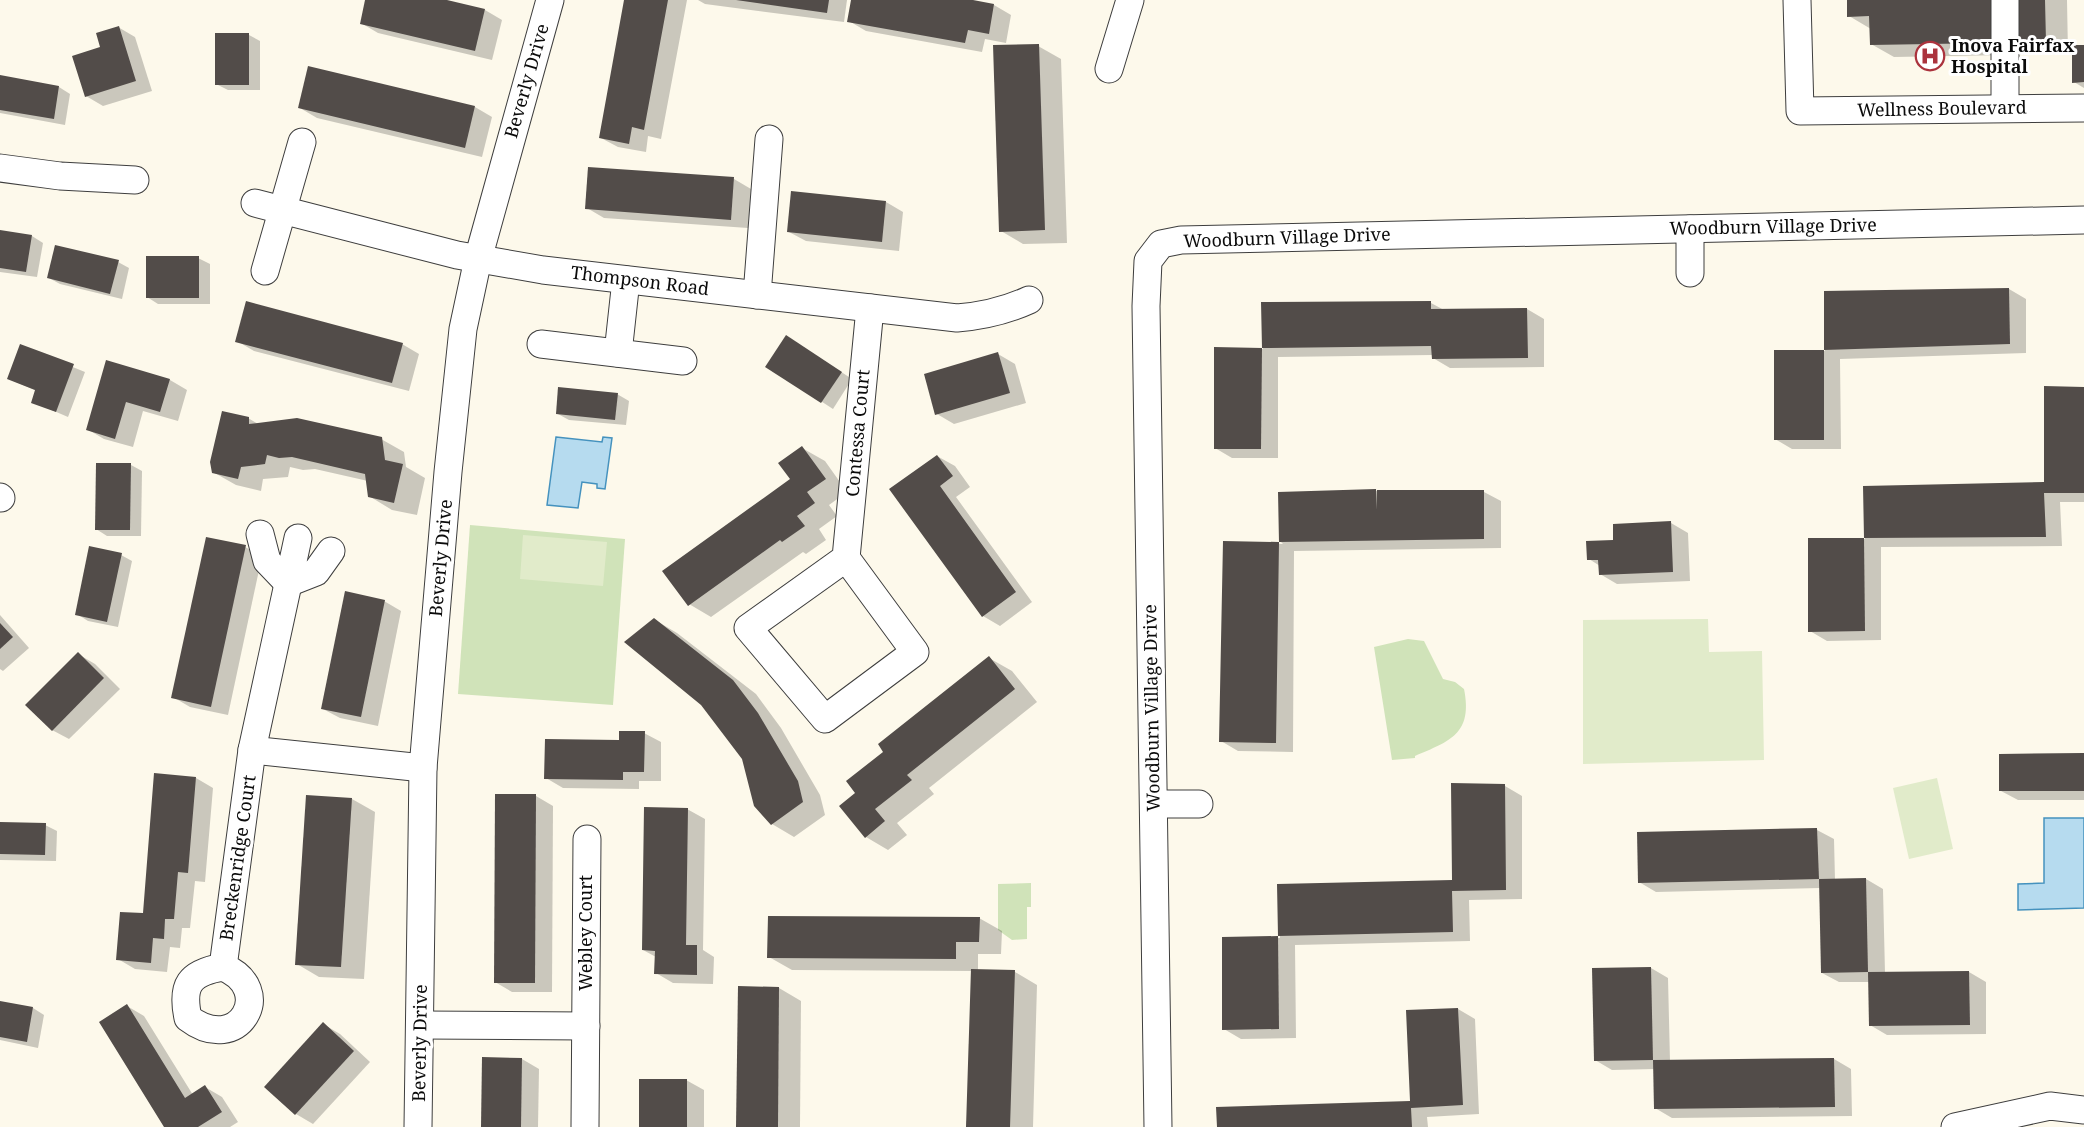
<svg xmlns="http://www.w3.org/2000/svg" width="2084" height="1127" font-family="'Noto Serif',serif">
  <rect width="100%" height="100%" fill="#fdf9eb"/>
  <g fill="#d0e3b9">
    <polygon points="470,525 625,539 613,705 458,694"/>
    <path d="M1408,639L1424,641L1443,679L1455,682L1464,689C1473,734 1450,741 1415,756V758L1392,760L1374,647Z"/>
    <polygon points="1031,883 1031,907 1027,907 1027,939 1012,940 998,930 998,884"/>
  </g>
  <g fill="#e1ebca">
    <polygon points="523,535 607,542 603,586 520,579"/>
    <polygon points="1708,619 1709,652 1762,651 1764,760 1583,764 1583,620"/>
    <polygon points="1937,778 1953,849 1909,859 1893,788"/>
  </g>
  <g fill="#b6dbef" stroke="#4592be" stroke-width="1.5">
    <polygon points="556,437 602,442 603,437 612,438 605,489 597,488 597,484 582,482 578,508 547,505"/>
    <polygon points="2044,818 2084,818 2084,908 2018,910 2018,884 2044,883"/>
  </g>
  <g fill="#0003">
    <polygon points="367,0 440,0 485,10 502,20 492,60 378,33 361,23"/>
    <polygon points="626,0 687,0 661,139 648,136 646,152 618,147 601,138"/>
    <polygon points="698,0 847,0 844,22 705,4"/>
    <polygon points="853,0 964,0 994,5 1011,15 1006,43 985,39 982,52 866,31 849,21"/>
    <polygon points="1848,0 2067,0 2068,54 1894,57 1871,44 1871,29 1849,16"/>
    <polygon points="118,27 135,37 152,91 103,106 86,96 102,48"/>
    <polygon points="216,35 249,35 260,41 260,90 228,90 216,84"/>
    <polygon points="1038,46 1061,59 1067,243 1023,244 1001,231"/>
    <polygon points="2084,47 2084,88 2074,82"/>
    <polygon points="0,77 59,87 70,94 65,125 0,113"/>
    <polygon points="475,107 492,117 482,157 317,118 300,108"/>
    <polygon points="589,169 734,179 751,189 748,228 604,218 587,208"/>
    <polygon points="886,202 903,212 899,251 806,241 789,232"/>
    <polygon points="0,232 32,236 43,243 37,277 0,272"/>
    <polygon points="198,258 210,264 210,304 158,304 147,297"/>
    <polygon points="118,262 129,268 122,299 60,284 49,278"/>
    <polygon points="2009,289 2026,299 2026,353 1840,359 1841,449 1792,449 1775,439 1775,351 1825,351 1825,293"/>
    <polygon points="1431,303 1444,310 1527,309 1544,319 1544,367 1450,368 1433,358 1433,355 1278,357 1278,458 1232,458 1215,448 1216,349 1263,349 1262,304"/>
    <polygon points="237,341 402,344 419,354 409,391 254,351"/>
    <polygon points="797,343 852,379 833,409 767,366"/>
    <polygon points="21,346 85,372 68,417 33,402 37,391 9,379"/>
    <polygon points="998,354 1015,364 1026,403 954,424 937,414"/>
    <polygon points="107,362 170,380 187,390 178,421 143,411 133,447 104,439 87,429"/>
    <polygon points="2084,388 2084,502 2060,502 2062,546 1881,547 1881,640 1827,641 1810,631 1809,540 1865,539 1864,487 2045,483"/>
    <polygon points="617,394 629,401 626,425 569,420 558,414"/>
    <polygon points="248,418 258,424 381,439 404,452 406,467 425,478 417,515 392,510 369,496 368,481 315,469 303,470 290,467 288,477 263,479 261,491 236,485 213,472"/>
    <polygon points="802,448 825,461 847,492 829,505 837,516 819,529 826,540 806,554 803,552 711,617 689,604 793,480"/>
    <polygon points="937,456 955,466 970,487 956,497 1032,602 1000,626 983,616 891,490"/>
    <polygon points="97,464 131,465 142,471 141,536 107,536 96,529"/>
    <polygon points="1376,491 1484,492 1501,501 1501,548 1294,551 1293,752 1238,751 1221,741 1225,542 1283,544 1281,542"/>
    <polygon points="1671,523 1688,533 1690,581 1617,584 1600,574 1600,566 1589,559 1615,542"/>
    <polygon points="245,547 262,556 228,715 190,707 173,697"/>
    <polygon points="121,555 132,561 118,627 88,621 77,614"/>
    <polygon points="384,601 401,611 378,726 340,718 323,709"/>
    <polygon points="0,615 29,648 3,671 0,669"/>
    <polygon points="655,620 677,633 756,694 781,728 820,795 825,815 794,837 772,824 744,759 702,704"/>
    <polygon points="78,654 95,664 120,689 69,739 52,730"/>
    <polygon points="989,658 1012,671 1037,702 929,788 934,794 897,823 907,835 888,850 866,837 857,793 885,752"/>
    <polygon points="644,733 661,742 661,781 639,781 639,789 563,788 546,778 620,741"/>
    <polygon points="2084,755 2084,800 2018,800 2001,791"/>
    <polygon points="196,778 213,788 205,882 195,881 190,928 182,928 180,948 170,947 167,972 135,969 118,959 144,915"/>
    <polygon points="1505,786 1522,796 1522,899 1469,900 1470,941 1295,945 1296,1038 1241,1039 1224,1029 1223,938 1280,938 1279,885 1453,881"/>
    <polygon points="536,796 553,806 552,992 512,992 495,982"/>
    <polygon points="352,799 375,812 364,979 319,977 297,964"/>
    <polygon points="687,809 705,819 703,950 714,957 713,984 673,983 656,973 656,957 643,950"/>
    <polygon points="0,824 45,825 57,831 56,861 0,860"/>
    <polygon points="1817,830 1834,839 1835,880 1866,879 1883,889 1885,973 1969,972 1986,982 1986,1034 1887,1035 1870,1025 1870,982 1839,982 1822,973 1820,888 1656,892 1639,882"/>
    <polygon points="979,918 1002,931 1001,954 978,954 978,970 1015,972 1037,985 1033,1127 967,1127 972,971 792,970 769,957"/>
    <polygon points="1651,968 1668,978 1670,1061 1834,1059 1851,1069 1852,1116 1672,1118 1655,1108 1655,1069 1612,1070 1595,1060 1594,970"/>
    <polygon points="779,988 801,1001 800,1127 738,1127"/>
    <polygon points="0,1002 33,1008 44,1015 38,1048 0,1040"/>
    <polygon points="127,1006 144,1016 193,1095 205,1087 222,1097 238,1122 230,1127 166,1127"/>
    <polygon points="1458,1009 1475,1019 1479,1114 1427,1117 1428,1127 1218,1127 1412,1102"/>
    <polygon points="323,1024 340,1034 370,1062 313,1124 296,1114"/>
    <polygon points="522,1059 539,1069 538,1127 482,1127"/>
    <polygon points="686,1080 704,1090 704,1127 640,1127"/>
  </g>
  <g fill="#524c49">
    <polygon points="365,0 447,0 485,9 475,51 360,24"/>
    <polygon points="624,0 668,0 644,130 632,127 629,144 599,138"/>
    <polygon points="736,0 829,0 827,13"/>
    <polygon points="851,0 973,0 994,4 989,34 968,30 965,43 847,22"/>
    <polygon points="1847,0 2045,0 2046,42 1870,45 1869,16 1847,17"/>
    <polygon points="119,26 136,81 85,97 72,56 100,47 96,33"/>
    <rect x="215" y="33" width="34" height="52"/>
    <polygon points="1039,44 1045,230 999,232 993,45"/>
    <polygon points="2072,45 2084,45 2084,82 2072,83"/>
    <polygon points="308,66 475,106 465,148 298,108"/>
    <polygon points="0,75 59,86 54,119 0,110"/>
    <polygon points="588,167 734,177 731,220 585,209"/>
    <polygon points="791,191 886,201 882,242 787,232"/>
    <polygon points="0,230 32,235 26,272 0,268"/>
    <polygon points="55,245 119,260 110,294 47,278"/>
    <rect x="146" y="256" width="53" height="42"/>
    <polygon points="2009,288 2010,344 1824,350 1824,291"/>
    <polygon points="246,301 403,343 392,383 235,342"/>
    <polygon points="1431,301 1431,309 1527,308 1528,358 1432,359 1431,346 1262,348 1261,302"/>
    <polygon points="786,335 842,372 821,403 765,367"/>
    <polygon points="20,344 74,364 56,412 31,403 35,390 7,379"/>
    <polygon points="1214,347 1262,348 1261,449 1214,449"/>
    <rect x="1774" y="350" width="50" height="90"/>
    <polygon points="998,352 1010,393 935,415 924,374"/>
    <polygon points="106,360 170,379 160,412 126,402 115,439 86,430"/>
    <polygon points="2044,386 2084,387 2084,493 2044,493 2046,537 1864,538 1863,486 2044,482"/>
    <polygon points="558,387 618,393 615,420 556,414"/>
    <polygon points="222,411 249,417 249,424 297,418 382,437 385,460 403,464 394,503 368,497 365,474 292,457 279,458 267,455 265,464 241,467 238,479 212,473 210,462"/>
    <polygon points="802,446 826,479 807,492 815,503 797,516 805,526 782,542 780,540 688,606 662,571 790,479 778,463"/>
    <polygon points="937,455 953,476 940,486 1016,592 982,617 889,489"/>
    <polygon points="96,463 131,463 130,530 95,530"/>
    <polygon points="1376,489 1377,510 1377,490 1484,490 1484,539 1279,542 1276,743 1219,742 1223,541 1279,542 1278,492"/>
    <polygon points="1671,521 1673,572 1599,575 1598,560 1587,560 1586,541 1613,540 1613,524"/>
    <polygon points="206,537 246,545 211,707 171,698"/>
    <polygon points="1808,538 1864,538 1865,631 1808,632"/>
    <polygon points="89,546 122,553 107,622 75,615"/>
    <polygon points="345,591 385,600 361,717 321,709"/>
    <polygon points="654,618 733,680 758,713 798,781 803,802 771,825 754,806 742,759 701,705 624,642"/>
    <polygon points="0,623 13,637 0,649"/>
    <polygon points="78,652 104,678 52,731 25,705"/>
    <polygon points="989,656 1015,689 907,775 912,780 875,809 885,821 865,838 839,806 855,793 846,781 883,752 878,744"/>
    <polygon points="619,731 645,731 644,772 623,772 623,780 544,779 545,739 619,740"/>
    <polygon points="2084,753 2084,791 1999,791 1999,754"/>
    <polygon points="154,773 196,777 188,873 178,872 174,919 165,919 164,939 153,938 151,963 116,960 120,912 143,913"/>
    <polygon points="1451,783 1505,784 1506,890 1452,891 1453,932 1278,936 1277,884 1452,880"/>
    <polygon points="495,794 536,794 535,983 494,983"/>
    <polygon points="306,795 352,798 341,967 295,965"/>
    <polygon points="644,807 688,808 686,945 697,945 697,975 654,974 655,951 642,950"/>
    <polygon points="0,822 46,823 45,855 0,854"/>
    <polygon points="1817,828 1819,879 1638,883 1637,832"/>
    <polygon points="1866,878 1868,972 1821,973 1819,879"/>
    <polygon points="768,916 980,917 979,942 956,942 956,959 767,958"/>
    <polygon points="1278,936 1279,1029 1222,1030 1222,937"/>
    <polygon points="1651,967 1653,1060 1594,1061 1592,968"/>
    <polygon points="971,969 1015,970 1010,1127 966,1127"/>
    <polygon points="1969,971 1970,1025 1869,1026 1868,972"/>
    <polygon points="738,986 779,987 778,1127 736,1127"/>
    <polygon points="0,1001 33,1007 27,1042 0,1037"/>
    <polygon points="127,1004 185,1098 205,1085 222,1112 198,1127 164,1127 99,1022"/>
    <polygon points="1458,1008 1463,1105 1411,1108 1412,1127 1217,1127 1216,1107 1410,1101 1406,1010"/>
    <polygon points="323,1022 354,1051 295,1115 264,1087"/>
    <polygon points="482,1057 522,1058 521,1127 481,1127"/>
    <polygon points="1834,1058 1835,1107 1654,1109 1653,1060"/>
    <rect x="639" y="1079" width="48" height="48"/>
  </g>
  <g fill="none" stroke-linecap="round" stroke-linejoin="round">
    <g stroke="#3e3e3e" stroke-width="29">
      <g id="minor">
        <polyline points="1797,0 1800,111 2084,108"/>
        <polyline points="2005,0 2005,107"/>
        <polyline points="1109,69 1130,0"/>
        <polyline points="0,168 60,176 135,180"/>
        <path d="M255,203L457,255L543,270L957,318C983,316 1005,311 1029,300"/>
        <polyline points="265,271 302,142"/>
        <polyline points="1690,273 1690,229"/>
        <polyline points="757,295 769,139"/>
        <polyline points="541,344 683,361"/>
        <polyline points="618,353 626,280"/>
        <polyline points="0,497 1,498"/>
        <polyline points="260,534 267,561 288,583 316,572 331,551"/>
        <polyline points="846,558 915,652 825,719 748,628 846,558 870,308"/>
        <polyline points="252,750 423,768"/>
        <polyline points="1154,804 1199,804"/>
        <path d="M223,967C277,989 239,1057 188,1018C181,985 189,973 223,967L252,750L298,538"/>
        <polyline points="421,1025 586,1026"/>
        <polyline points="418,1127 423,768 448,472 463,329 478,259 550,0"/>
        <polyline points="585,1127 587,839"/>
        <polyline points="1158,1127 1146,306 1148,261 1161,244 1181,240 2084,220"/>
        <polyline points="1955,1127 2050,1106 2084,1110"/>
      </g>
    </g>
    <use href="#minor" stroke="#fff" stroke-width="27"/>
  </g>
  <defs>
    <g id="hospital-ring" transform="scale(1.5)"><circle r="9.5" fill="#fff" stroke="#ab333d" stroke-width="1.5"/><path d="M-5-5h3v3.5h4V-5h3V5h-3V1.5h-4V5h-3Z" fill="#ab333d"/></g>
  </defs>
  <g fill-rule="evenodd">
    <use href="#hospital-ring" x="1930" y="56"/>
  </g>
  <g text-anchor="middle" stroke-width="6" stroke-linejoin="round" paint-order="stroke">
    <g font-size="18" font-weight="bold" fill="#0b0b0b" stroke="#fff" text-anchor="start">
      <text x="1951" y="52">Inova Fairfax<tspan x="1951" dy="21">Hospital</tspan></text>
    </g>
    <g font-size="18" fill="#0b0b0b" stroke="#fff">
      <text transform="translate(527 81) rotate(-74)" y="6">Beverly Drive</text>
      <text transform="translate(1942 109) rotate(-1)" y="6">Wellness Boulevard</text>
      <text transform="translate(1773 227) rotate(-1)" y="6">Woodburn Village Drive</text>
      <text transform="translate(1287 238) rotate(-2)" y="6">Woodburn Village Drive</text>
      <text transform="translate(640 281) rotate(7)" y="6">Thompson Road</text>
      <text transform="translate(858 433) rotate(-85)" y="6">Contessa Court</text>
      <text transform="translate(441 558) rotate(-85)" y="6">Beverly Drive</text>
      <text transform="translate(1152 708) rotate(-91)" y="6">Woodburn Village Drive</text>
      <text transform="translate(238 858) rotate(-82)" y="6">Breckenridge Court</text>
      <text transform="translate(586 933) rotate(-90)" y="6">Webley Court</text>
      <text transform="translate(420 1043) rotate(-89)" y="6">Beverly Drive</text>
    </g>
  </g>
</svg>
